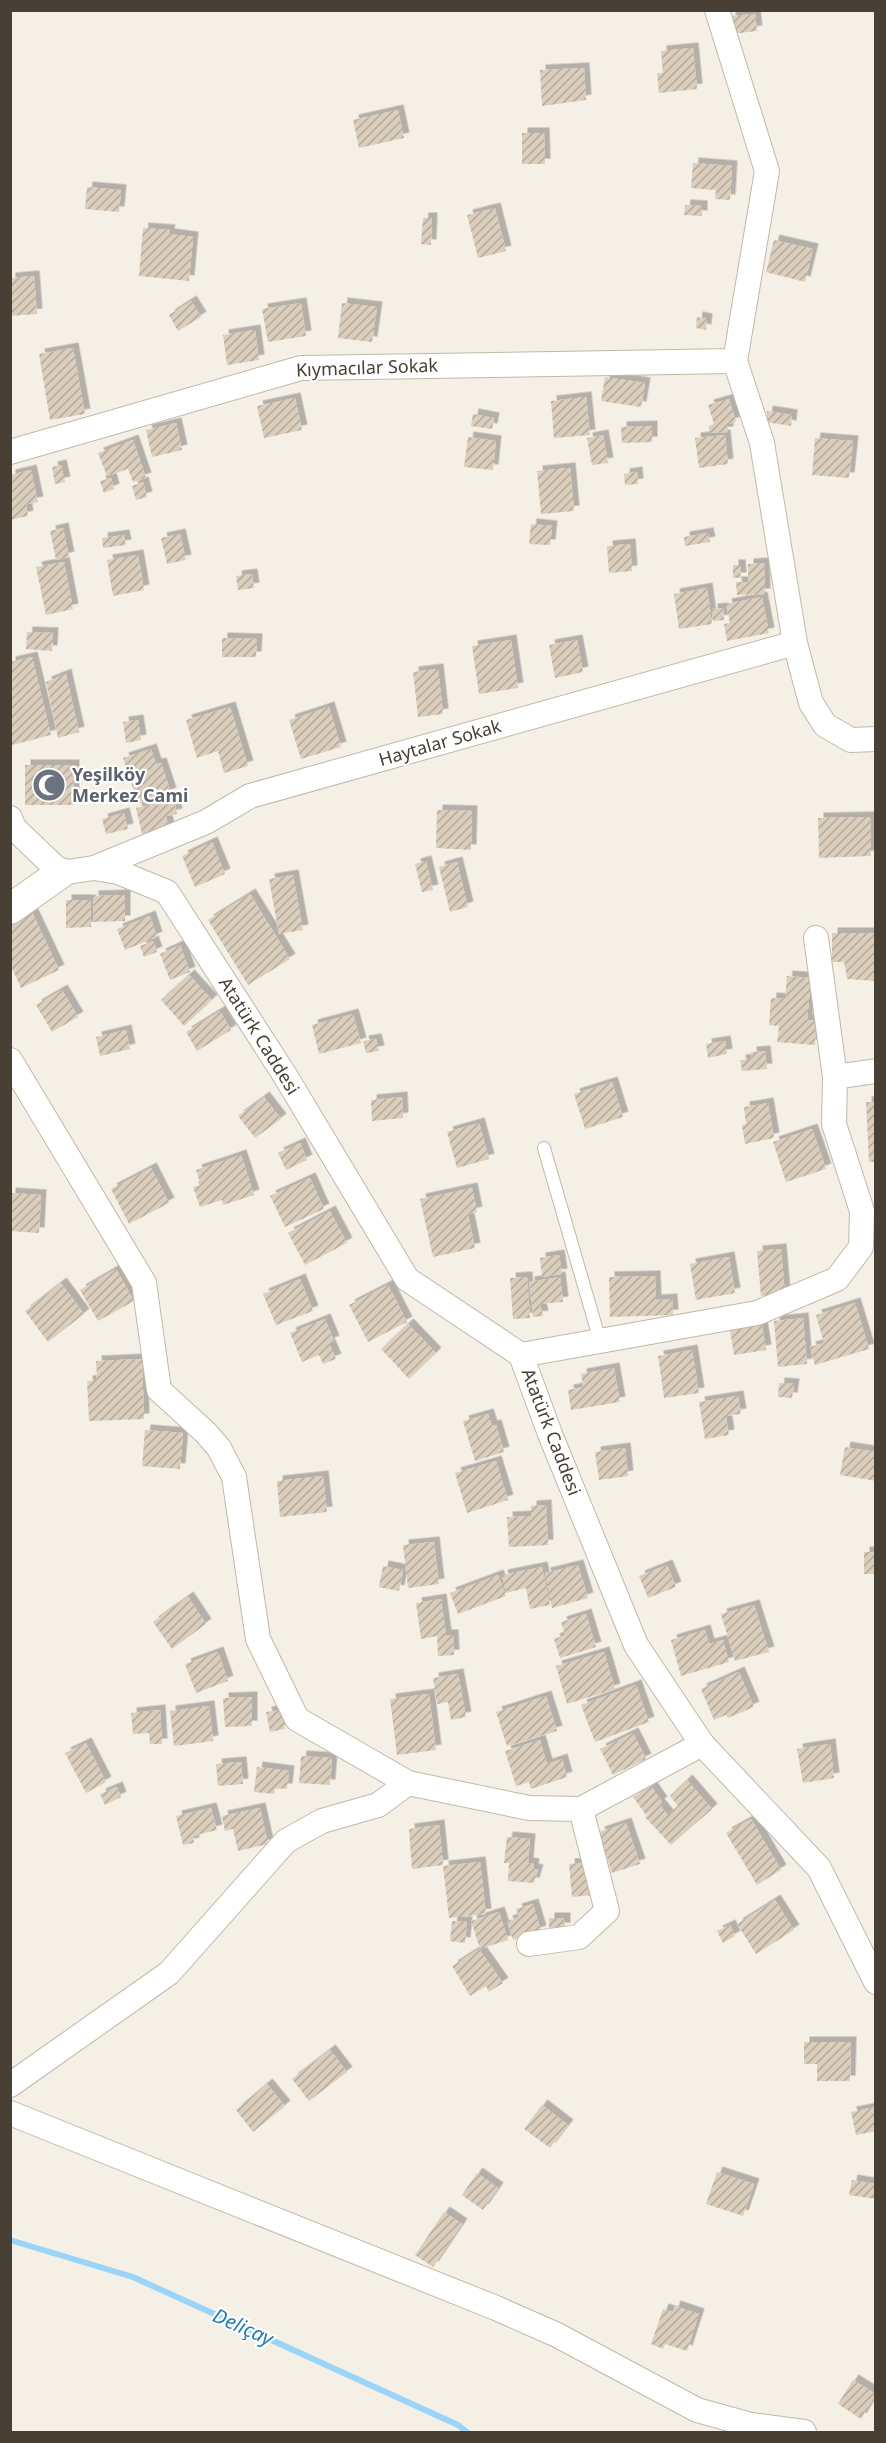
<svg xmlns="http://www.w3.org/2000/svg" width="886" height="2443" font-family="'Noto Sans',sans-serif">
  <defs>
    <pattern id="building-hatch" width="6" height="6" patternUnits="userSpaceOnUse" patternTransform="scale(1.5)"><rect width="6" height="6" fill="#dbcebd"/><path d="M-1 1l2-2M0 6l6-6M5 7l2-2" fill="none" stroke="#b4a99a"/></pattern>
    <filter id="shadow"><feDropShadow dx="5.5" dy="-5.5" stdDeviation="0" flood-color="#0004"/></filter>
  </defs>
  <rect width="100%" height="100%" fill="#f5f0e6"/>
  <g fill="none" stroke-linecap="round" stroke-linejoin="round">
    <polyline stroke="#9bd4f9" stroke-width="6" points="10,2240 133,2277 458,2425 467,2432"/>
  </g>
  <g fill="url(#building-hatch)" filter="url(#shadow)">
    <polygon points="755,14 757,31 731,34 730,16"/>
    <polygon points="693,48 697,89 659,93 657,73 663,73 661,51"/>
    <polygon points="584,68 586,100 542,106 540,70"/>
    <polygon points="398,110 404,138 359,148 353,120"/>
    <polygon points="522,133 544,133 545,164 522,164"/>
    <polygon points="693,163 732,166 730,200 715,199 716,190 691,188"/>
    <polygon points="87,187 121,190 119,212 85,209"/>
    <polygon points="685,205 702,206 702,216 684,215"/>
    <polygon points="495,208 506,251 478,258 467,215"/>
    <polygon points="423,218 432,218 431,245 421,244"/>
    <polygon points="143,228 170,230 169,234 193,237 189,281 139,276"/>
    <polygon points="774,240 813,249 805,282 766,272"/>
    <polygon points="34,276 37,314 10,316 10,278"/>
    <polygon points="191,301 201,317 178,331 169,315"/>
    <polygon points="301,303 306,336 268,342 262,309"/>
    <polygon points="342,303 377,307 372,342 338,338"/>
    <polygon points="697,317 707,319 706,330 696,328"/>
    <polygon points="255,330 259,360 227,365 223,335"/>
    <polygon points="73,348 85,414 50,420 39,354"/>
    <polygon points="605,377 645,383 641,407 601,401"/>
    <polygon points="586,397 590,435 554,438 551,401"/>
    <polygon points="295,398 302,430 264,438 257,406"/>
    <polygon points="729,399 736,422 728,424 728,432 709,433 709,426 714,424 708,405"/>
    <polygon points="767,411 792,415 791,426 766,422"/>
    <polygon points="473,414 494,418 492,429 471,426"/>
    <polygon points="176,423 182,450 152,457 146,430"/>
    <polygon points="652,426 652,442 622,443 621,427"/>
    <polygon points="603,435 608,463 592,465 587,438"/>
    <polygon points="725,435 728,464 699,468 695,438"/>
    <polygon points="468,437 496,441 493,470 464,467"/>
    <polygon points="815,438 853,441 849,478 812,475"/>
    <polygon points="133,440 146,478 133,482 128,469 107,476 98,453"/>
    <polygon points="61,465 65,482 55,484 52,467"/>
    <polygon points="570,468 574,511 541,514 537,471"/>
    <polygon points="31,470 38,502 26,504 28,516 10,520 10,475"/>
    <polygon points="637,472 638,484 625,485 624,474"/>
    <polygon points="111,478 114,489 104,493 100,481"/>
    <polygon points="143,482 147,497 136,500 132,486"/>
    <polygon points="531,524 552,526 550,545 529,544"/>
    <polygon points="63,528 69,557 56,560 50,531"/>
    <polygon points="708,533 710,542 685,546 684,537"/>
    <polygon points="180,534 186,560 167,564 161,538"/>
    <polygon points="124,535 126,545 103,548 102,538"/>
    <polygon points="630,544 632,571 609,573 607,546"/>
    <polygon points="138,555 144,590 113,596 107,560"/>
    <polygon points="64,562 73,609 46,615 36,567"/>
    <polygon points="764,563 765,594 737,595 736,582 748,582 748,564"/>
    <polygon points="733,565 740,565 741,578 733,578"/>
    <polygon points="252,574 254,588 238,590 236,576"/>
    <polygon points="707,588 712,624 679,629 674,594"/>
    <polygon points="762,597 769,633 727,641 724,624 730,623 726,604"/>
    <polygon points="723,608 724,620 713,621 712,609"/>
    <polygon points="27,632 53,633 52,651 26,649"/>
    <polygon points="222,638 257,639 256,657 222,657"/>
    <polygon points="511,640 518,688 479,694 472,646"/>
    <polygon points="577,640 583,672 555,678 549,645"/>
    <polygon points="32,657 51,735 12,745 10,662"/>
    <polygon points="438,669 443,714 418,717 413,672"/>
    <polygon points="66,674 79,732 58,738 46,682"/>
    <polygon points="230,707 248,766 224,773 218,751 197,758 186,720"/>
    <polygon points="329,707 341,747 301,759 289,720"/>
    <polygon points="138,720 141,740 126,743 123,722"/>
    <polygon points="151,749 156,764 161,763 171,793 138,804 123,758"/>
    <rect x="25" y="765" width="49" height="40"/>
    <polygon points="174,800 177,814 166,816 169,829 142,834 136,808"/>
    <polygon points="437,810 472,811 471,850 436,848"/>
    <polygon points="124,813 128,829 106,834 102,819"/>
    <polygon points="870,817 871,856 819,858 818,818"/>
    <polygon points="212,842 225,874 195,887 182,856"/>
    <polygon points="426,861 433,890 422,892 415,864"/>
    <polygon points="457,862 468,907 450,912 439,867"/>
    <polygon points="293,875 303,930 279,934 269,879"/>
    <polygon points="250,894 290,959 248,985 208,920"/>
    <polygon points="125,895 125,921 94,922 93,896"/>
    <polygon points="66,900 91,900 91,927 66,928"/>
    <polygon points="30,908 59,970 21,988 10,964 10,917"/>
    <polygon points="150,916 157,937 125,950 117,929"/>
    <polygon points="832,933 876,933 876,981 847,979 844,962 832,962"/>
    <polygon points="153,941 157,952 144,957 140,946"/>
    <polygon points="180,945 190,972 170,980 160,954"/>
    <polygon points="189,975 212,1000 184,1026 161,1000"/>
    <polygon points="787,976 811,978 807,1020 816,1021 815,1045 777,1042 779,1026 769,1025 771,998 785,999"/>
    <polygon points="62,990 78,1017 52,1032 36,1005"/>
    <polygon points="220,1011 231,1030 197,1051 186,1032"/>
    <polygon points="353,1014 361,1043 319,1054 312,1025"/>
    <polygon points="126,1030 130,1049 100,1056 96,1037"/>
    <polygon points="376,1039 379,1051 366,1053 363,1041"/>
    <polygon points="725,1041 727,1054 708,1058 706,1044"/>
    <polygon points="765,1051 767,1069 742,1071 740,1060 752,1059 751,1052"/>
    <polygon points="612,1082 623,1117 585,1129 574,1094"/>
    <polygon points="264,1097 281,1119 255,1138 238,1116"/>
    <polygon points="402,1097 403,1118 372,1121 371,1100"/>
    <polygon points="866,1102 876,1102 876,1162 869,1162"/>
    <polygon points="768,1103 774,1138 745,1144 742,1125 746,1124 744,1107"/>
    <polygon points="479,1123 489,1159 457,1168 447,1132"/>
    <polygon points="812,1129 826,1169 786,1182 773,1142"/>
    <polygon points="300,1143 307,1160 286,1170 278,1153"/>
    <polygon points="241,1155 254,1195 223,1205 222,1200 200,1207 193,1187 201,1185 196,1170"/>
    <polygon points="151,1168 169,1203 129,1224 111,1189"/>
    <polygon points="310,1178 324,1209 285,1227 270,1196"/>
    <polygon points="472,1188 477,1212 468,1214 475,1248 433,1257 420,1199"/>
    <polygon points="10,1193 41,1195 39,1233 10,1231"/>
    <polygon points="330,1211 347,1243 305,1265 288,1233"/>
    <polygon points="781,1249 785,1294 761,1296 757,1251"/>
    <polygon points="559,1255 562,1274 542,1277 540,1258"/>
    <polygon points="729,1257 735,1293 696,1300 690,1264"/>
    <polygon points="116,1269 134,1301 98,1321 80,1290"/>
    <polygon points="655,1276 656,1300 672,1299 673,1315 610,1317 609,1277"/>
    <polygon points="527,1277 530,1318 513,1319 510,1278"/>
    <polygon points="560,1277 563,1302 540,1304 543,1316 533,1317 529,1282"/>
    <polygon points="300,1279 313,1311 276,1325 263,1294"/>
    <polygon points="61,1283 84,1314 48,1342 25,1311"/>
    <polygon points="388,1285 407,1322 368,1342 349,1305"/>
    <polygon points="855,1303 869,1349 815,1365 810,1347 824,1343 816,1315"/>
    <polygon points="803,1318 807,1364 778,1367 774,1321"/>
    <polygon points="325,1319 334,1341 329,1343 336,1359 323,1364 319,1355 302,1362 290,1333"/>
    <polygon points="408,1324 436,1353 409,1379 381,1349"/>
    <polygon points="762,1325 766,1350 734,1355 730,1330"/>
    <polygon points="692,1350 699,1393 664,1398 658,1356"/>
    <polygon points="142,1359 144,1419 89,1421 87,1381 97,1380 96,1361"/>
    <polygon points="614,1368 620,1402 571,1410 568,1390 583,1387 581,1374"/>
    <polygon points="779,1383 794,1384 792,1398 778,1397"/>
    <polygon points="738,1396 741,1414 726,1416 729,1435 705,1439 699,1402"/>
    <polygon points="488,1414 492,1426 496,1425 504,1452 475,1461 463,1421"/>
    <polygon points="145,1430 183,1433 180,1469 142,1466"/>
    <polygon points="845,1447 876,1452 876,1481 840,1475"/>
    <polygon points="625,1448 628,1476 599,1480 595,1452"/>
    <polygon points="496,1461 508,1500 467,1513 455,1473"/>
    <polygon points="323,1476 327,1512 280,1517 277,1481"/>
    <polygon points="546,1505 548,1545 509,1547 507,1517 531,1516 531,1506"/>
    <polygon points="434,1542 439,1584 408,1588 403,1545"/>
    <rect x="864" y="1552" width="12" height="22"/>
    <polygon points="578,1565 588,1598 552,1608 545,1573"/>
    <polygon points="667,1565 676,1587 648,1598 639,1576"/>
    <polygon points="383,1566 403,1570 399,1591 379,1587"/>
    <polygon points="542,1567 550,1605 530,1609 526,1588 506,1593 502,1575"/>
    <polygon points="498,1575 506,1596 458,1614 450,1593"/>
    <polygon points="188,1597 206,1624 172,1649 153,1622"/>
    <polygon points="441,1599 446,1635 453,1635 454,1655 438,1656 437,1636 421,1639 416,1603"/>
    <polygon points="754,1605 769,1652 735,1661 721,1614"/>
    <polygon points="586,1614 596,1647 560,1658 554,1639 565,1635 561,1622"/>
    <polygon points="705,1630 709,1644 723,1640 729,1662 681,1676 671,1640"/>
    <polygon points="218,1652 228,1681 196,1693 185,1664"/>
    <polygon points="604,1652 615,1689 567,1704 556,1666"/>
    <polygon points="739,1672 754,1707 728,1718 726,1715 714,1720 701,1689"/>
    <polygon points="458,1674 466,1717 451,1720 448,1702 437,1704 433,1678"/>
    <polygon points="636,1685 649,1722 595,1742 581,1705"/>
    <polygon points="429,1694 436,1750 397,1755 390,1699"/>
    <polygon points="546,1696 557,1731 507,1746 496,1712"/>
    <polygon points="252,1697 252,1726 225,1727 223,1698"/>
    <polygon points="209,1706 213,1741 174,1746 170,1711"/>
    <polygon points="160,1710 162,1744 150,1744 149,1733 133,1734 131,1713"/>
    <polygon points="282,1710 285,1729 270,1732 266,1712"/>
    <polygon points="633,1733 646,1759 613,1775 600,1749"/>
    <polygon points="540,1740 547,1764 562,1759 567,1777 531,1789 529,1782 516,1786 505,1751"/>
    <polygon points="86,1743 106,1782 86,1793 65,1753"/>
    <polygon points="830,1744 834,1778 803,1783 797,1749"/>
    <polygon points="301,1756 332,1758 330,1785 299,1783"/>
    <polygon points="241,1762 243,1784 218,1786 216,1764"/>
    <polygon points="257,1767 289,1771 287,1789 275,1788 274,1794 254,1792"/>
    <polygon points="687,1780 712,1809 671,1845 645,1817 657,1807 646,1815 633,1797 651,1786 662,1802 659,1804 668,1815 678,1806 670,1796"/>
    <polygon points="117,1787 121,1797 105,1805 100,1794"/>
    <polygon points="211,1808 217,1830 193,1836 194,1843 183,1845 176,1816"/>
    <polygon points="260,1808 268,1844 238,1851 233,1829 225,1831 222,1816"/>
    <polygon points="751,1819 781,1870 757,1885 726,1833"/>
    <polygon points="626,1823 640,1864 612,1873 599,1832"/>
    <polygon points="439,1825 443,1865 412,1869 409,1829"/>
    <polygon points="507,1837 530,1839 528,1863 534,1864 533,1869 538,1870 534,1883 508,1881 509,1863 504,1863"/>
    <polygon points="480,1862 486,1914 449,1918 443,1866"/>
    <polygon points="590,1862 593,1895 572,1897 569,1864"/>
    <polygon points="775,1900 794,1930 756,1954 737,1924"/>
    <polygon points="533,1904 541,1931 513,1940 507,1921 519,1917 516,1909"/>
    <polygon points="499,1912 508,1940 480,1949 471,1921"/>
    <rect x="549" y="1918" width="16" height="10"/>
    <polygon points="452,1921 467,1922 465,1943 450,1941"/>
    <polygon points="730,1925 735,1936 723,1943 717,1931"/>
    <polygon points="479,1949 503,1983 489,1992 486,1986 470,1996 452,1966"/>
    <polygon points="804,2042 851,2042 850,2081 817,2081 817,2064 804,2064"/>
    <polygon points="330,2050 347,2072 309,2101 292,2079"/>
    <polygon points="267,2084 285,2106 253,2132 236,2110"/>
    <polygon points="542,2105 568,2125 550,2148 524,2129"/>
    <polygon points="876,2107 876,2131 856,2135 851,2112"/>
    <polygon points="717,2172 754,2184 743,2216 706,2204"/>
    <polygon points="477,2173 498,2188 483,2210 462,2195"/>
    <polygon points="852,2180 876,2184 876,2199 849,2195"/>
    <polygon points="444,2212 462,2224 433,2267 415,2255"/>
    <polygon points="675,2306 699,2314 687,2351 665,2344 663,2349 651,2344 663,2309 673,2312"/>
    <polygon points="853,2380 876,2394 861,2419 838,2404"/>
  </g>
  <g fill="none" stroke-linecap="round" stroke-linejoin="round">
    <g stroke="#c1b8a7" stroke-width="14">
      <polyline id="service" points="544,1148 600,1341"/>
    </g>
    <g stroke="#c1b8a7" stroke-width="26">
      <g id="minor">
        <polyline points="717,10 767,171 735,361 762,443 795,643 811,703 825,725 851,740 876,739"/>
        <polyline points="10,452 301,368 735,361"/>
        <polyline points="10,818 14,828 61,873 94,868 118,872 167,892 286,1077 407,1279 521,1355 550,1434 636,1645 702,1744 819,1868 876,1982"/>
        <polyline points="94,868 206,822 250,796 795,643"/>
        <polyline points="816,938 835,1077"/>
        <polyline points="10,1060 144,1283 159,1390 206,1433 219,1448 234,1477 258,1639 297,1719 408,1783 529,1808 581,1809 702,1744"/>
        <polyline points="521,1355 757,1313 837,1279 861,1247 862,1211 834,1124 835,1077 876,1071"/>
        <polyline points="529,1944 579,1937 607,1911 581,1809"/>
        <polyline points="10,2085 169,1973 286,1841 322,1821 378,1805 408,1783"/>
        <polyline points="10,2113 496,2308 557,2335 697,2410 751,2425 804,2432"/>
      </g>
    </g>
    <g stroke="#c1b8a7" stroke-width="32">
      <polyline id="tertiary" points="10,909 61,873"/>
    </g>
    <use href="#service" stroke="#fff" stroke-width="12"/>
    <use href="#minor" stroke="#fff" stroke-width="24"/>
    <use href="#tertiary" stroke="#fff" stroke-width="30"/>
  </g>
  <defs>
    <g id="mosque-disc" transform="scale(1.725)"><circle r="9.5" fill="#6b7280" stroke="#fff"/><path d="M3.5-4.9A6 6 0 1 0 3.5 4.9A5 5 0 1 1 3.5-4.9Z" fill="#fff"/></g>
  </defs>
  <g fill-rule="evenodd">
    <use href="#mosque-disc" x="49" y="785"/>
  </g>
  <g text-anchor="middle" stroke-width="4.5" stroke-linejoin="round" paint-order="stroke">
    <g font-size="18" fill="#484034" stroke="#fff">
      <text transform="translate(367 368) rotate(-2)" y="6">Kıymacılar Sokak</text>
      <text transform="translate(440 743) rotate(-16)" y="6">Haytalar Sokak</text>
      <text transform="translate(259 1036) rotate(58)" y="6">Atatürk Caddesi</text>
      <text transform="translate(551 1432) rotate(69)" y="6">Atatürk Caddesi</text>
    </g>
    <g font-size="18" font-weight="bold" fill="#5b616d" stroke="#fff" text-anchor="start">
      <text x="72" y="781">Yeşilköy<tspan x="72" dy="21">Merkez Cami</tspan></text>
    </g>
    <g font-size="20" font-style="italic" fill="#1f7bb8" stroke="#fff">
      <text transform="translate(243 2327) rotate(24)" y="7">Deliçay</text>
    </g>
  </g>
  <rect width="886" height="2443" fill="none" stroke="#484034" stroke-width="24"/>
</svg>
